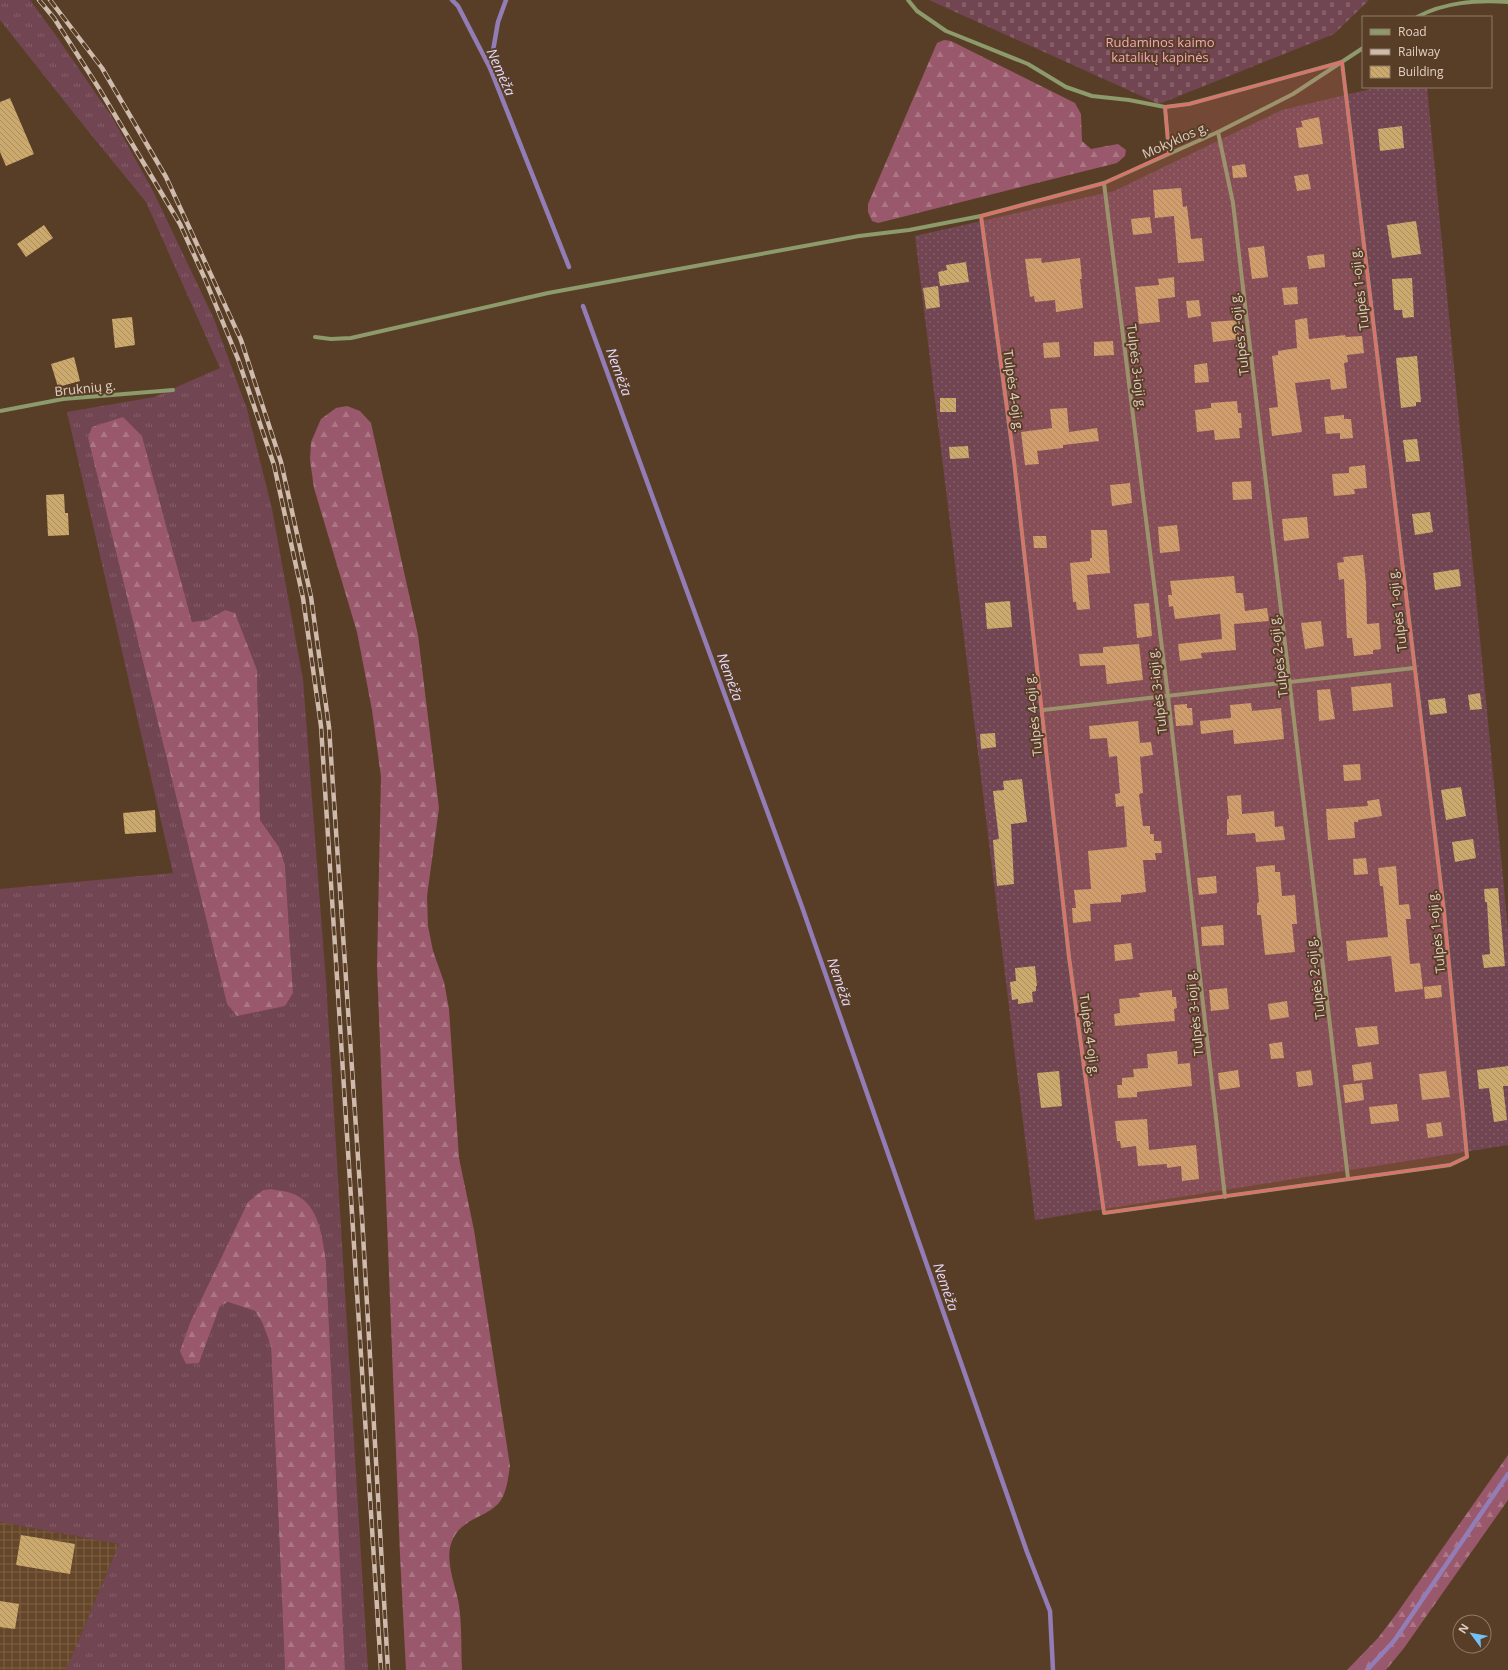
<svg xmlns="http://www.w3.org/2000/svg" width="1508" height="1670" font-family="'Open Sans',sans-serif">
  <defs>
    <pattern id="industrial-grid" width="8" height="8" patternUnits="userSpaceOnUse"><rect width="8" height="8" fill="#664629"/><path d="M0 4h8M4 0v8" fill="none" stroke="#7c6046"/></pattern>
    <pattern id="grass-tufts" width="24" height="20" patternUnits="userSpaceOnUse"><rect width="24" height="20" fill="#714551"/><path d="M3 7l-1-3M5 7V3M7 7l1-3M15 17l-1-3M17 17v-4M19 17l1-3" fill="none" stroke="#855f68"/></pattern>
    <pattern id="forest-firs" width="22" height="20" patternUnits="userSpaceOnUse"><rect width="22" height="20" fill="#99586b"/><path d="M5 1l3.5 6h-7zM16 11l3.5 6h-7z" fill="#ac7785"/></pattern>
    <pattern id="cemetery-stones" width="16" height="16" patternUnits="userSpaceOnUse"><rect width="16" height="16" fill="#714551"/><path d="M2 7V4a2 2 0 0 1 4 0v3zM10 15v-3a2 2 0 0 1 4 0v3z" fill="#855f68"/></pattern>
    <pattern id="garden-dots" width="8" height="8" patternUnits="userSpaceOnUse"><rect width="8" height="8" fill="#714551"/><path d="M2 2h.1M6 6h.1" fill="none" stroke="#855f68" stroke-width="1.8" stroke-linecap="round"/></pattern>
    <pattern id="building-back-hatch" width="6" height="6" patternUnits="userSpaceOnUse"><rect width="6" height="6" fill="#cca96c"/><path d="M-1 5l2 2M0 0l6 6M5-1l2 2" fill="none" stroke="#aa8e60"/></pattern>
  </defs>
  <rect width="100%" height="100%" fill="#593e27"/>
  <polygon fill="url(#industrial-grid)" points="0,1522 119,1544 66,1670 0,1670"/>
  <path fill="url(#grass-tufts)" fill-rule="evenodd" d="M0,0H30L57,37L112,117L153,191L214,319L247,409L272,509L303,680L326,982L368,1670H345L326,1261L271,1189L263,1190L248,1202L199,1363L220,1306L228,1302L255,1311L262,1322L271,1346L285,1670H66L119,1544L0,1522V889L173,873L67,412L154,397L220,368L146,202L88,131L0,20ZM93,427L142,436L192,622L207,620L225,610L257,670L260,820L279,847L285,865L293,993L227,1004L88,438Z"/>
  <g fill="url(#forest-firs)">
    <polygon points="944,40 951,41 1075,103 1081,114 1082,141 1091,149 1118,144 1126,150 1125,156 1117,163 878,223 872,221 868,212 868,204 937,43"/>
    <path d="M347,406L360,411L371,423L418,635L439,808L427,896L428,926L433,951L444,982L449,1009L459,1158L474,1230L510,1466C508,1478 507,1494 498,1504C484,1518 462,1519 453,1539C443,1558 456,1586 459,1605C462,1626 461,1649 462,1670H406L400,1555L377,966L381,777L372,710L357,632L314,488L310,460L311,442L321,419L336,408Z"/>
    <polygon points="123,417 142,436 192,622 207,620 225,610 235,613 257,670 260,820 279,847 285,865 293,993 285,1006 237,1016 227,1004 88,438 92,427"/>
    <path d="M271,1189C279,1191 289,1191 296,1195C320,1207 322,1238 326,1261L345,1670H285L271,1346L262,1322L255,1311L228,1302L220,1306L199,1363L186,1364L180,1351L190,1323L248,1202L263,1190Z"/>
    <polygon points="1508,1455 1508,1500 1404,1648 1386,1670 1347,1670 1378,1638 1397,1613"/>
  </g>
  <polygon fill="url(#cemetery-stones)" points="929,0 1369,0 1334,34 1159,104"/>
  <polygon fill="url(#garden-dots)" points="1379,87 1427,87 1508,930 1508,1145 1035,1220 915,236 1114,191 1282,110"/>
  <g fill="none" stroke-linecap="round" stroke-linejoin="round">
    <g stroke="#937db7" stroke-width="4.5">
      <polyline points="452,0 458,6 490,68 569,267"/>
      <polyline points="490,68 498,22 506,0"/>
      <polyline points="583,306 801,904 1027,1552 1050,1611 1053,1670"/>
      <polyline points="1367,1670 1394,1641 1508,1474"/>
    </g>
  </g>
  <g fill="url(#building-back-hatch)">
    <polygon points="10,98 34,154 6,166 0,152 0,102"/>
    <polygon points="1319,117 1323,144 1299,148 1296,128 1303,127 1301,121"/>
    <polygon points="1402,126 1404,148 1380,151 1378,129"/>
    <polygon points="1245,164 1247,177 1233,178 1232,166"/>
    <polygon points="1308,174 1311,189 1297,191 1294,176"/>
    <polygon points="1181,188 1183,207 1187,206 1191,239 1202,238 1204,261 1178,263 1174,216 1155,218 1153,190"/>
    <polygon points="1150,217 1152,233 1133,235 1131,219"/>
    <polygon points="1416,221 1421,254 1392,258 1387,225"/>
    <polygon points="44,225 53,238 26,257 17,244"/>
    <polygon points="1264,246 1268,277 1252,279 1248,248"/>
    <polygon points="1324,254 1325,267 1309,269 1307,256"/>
    <polygon points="1041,258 1042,263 1080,258 1082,279 1080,279 1083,308 1056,312 1055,300 1035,302 1034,296 1030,297 1025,259"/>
    <polygon points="966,262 969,282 940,286 938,272 947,270 946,265"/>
    <polygon points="1174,277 1175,297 1158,299 1160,322 1139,324 1135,287 1159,285 1158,279"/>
    <polygon points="1412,278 1414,317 1403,318 1402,310 1394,310 1392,279"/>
    <polygon points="938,286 940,307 926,309 923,288"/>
    <polygon points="1297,287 1298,304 1284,305 1282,288"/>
    <polygon points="1199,300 1201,316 1188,318 1186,301"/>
    <polygon points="132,317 135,345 115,348 112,319"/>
    <polygon points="1307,318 1309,339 1345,335 1346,337 1362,336 1364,353 1347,355 1348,362 1344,363 1347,388 1331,390 1330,379 1295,383 1302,432 1272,436 1269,408 1278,407 1272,356 1278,355 1278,351 1297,348 1295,320"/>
    <polygon points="1237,320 1239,339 1213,342 1211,322"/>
    <polygon points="1113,341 1114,355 1094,356 1094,342"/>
    <polygon points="1059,342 1060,357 1044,358 1043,343"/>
    <polygon points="1417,356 1421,402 1416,402 1416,406 1401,408 1396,358"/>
    <polygon points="74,357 80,381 58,387 51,364"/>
    <polygon points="1207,363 1209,382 1195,383 1194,365"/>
    <rect x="940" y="398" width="16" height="14"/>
    <polygon points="1237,401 1238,413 1241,413 1242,428 1239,428 1240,438 1215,440 1214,430 1197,432 1195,410 1211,408 1211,403"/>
    <polygon points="1067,408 1069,432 1097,428 1099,441 1063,445 1063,448 1037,451 1039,464 1025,465 1021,432 1052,428 1050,409"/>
    <polygon points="1344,415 1344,419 1351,419 1353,438 1340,439 1340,433 1326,434 1324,417"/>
    <polygon points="1417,439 1420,461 1406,462 1403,440"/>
    <polygon points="968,446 969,458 950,459 949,447"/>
    <polygon points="1365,465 1367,488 1354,489 1355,494 1334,496 1332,474 1349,473 1349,467"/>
    <polygon points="1251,481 1252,499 1233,500 1232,482"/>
    <polygon points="1130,483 1132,503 1112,506 1110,485"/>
    <polygon points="64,494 65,513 68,513 69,535 48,536 46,495"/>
    <polygon points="1430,512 1433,532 1415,535 1412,514"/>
    <polygon points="1307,517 1309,538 1284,541 1282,519"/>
    <polygon points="1177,525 1180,551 1160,553 1158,527"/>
    <polygon points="1091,530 1107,530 1110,573 1087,575 1090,609 1077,610 1076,602 1073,602 1070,563 1090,561 1090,558 1092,558"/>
    <polygon points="1033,536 1046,536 1047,548 1034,548"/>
    <polygon points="1363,555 1366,583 1367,624 1379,623 1381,649 1373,650 1373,654 1354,656 1352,638 1347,638 1344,579 1339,580 1337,563 1344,562 1343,557"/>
    <polygon points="1459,569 1461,586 1435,590 1433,573"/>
    <polygon points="1234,576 1236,593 1243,593 1245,611 1267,608 1269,621 1234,624 1236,650 1201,653 1202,658 1180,661 1178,644 1222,639 1220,614 1175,619 1173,606 1169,607 1168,595 1172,595 1170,581"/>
    <polygon points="1010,601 1012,627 987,629 985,603"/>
    <polygon points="1149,603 1152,636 1137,638 1134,604"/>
    <polygon points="1321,621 1324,646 1305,649 1301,623"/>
    <polygon points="1139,644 1143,680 1107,684 1105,665 1080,666 1079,654 1103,653 1103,647"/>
    <polygon points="1391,683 1393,707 1353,711 1351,687"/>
    <polygon points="1330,689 1335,719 1319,721 1317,690"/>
    <polygon points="1480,693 1482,709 1470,710 1468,695"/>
    <polygon points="1445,698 1447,713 1430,715 1428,700"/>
    <polygon points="1251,703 1252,711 1281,708 1284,739 1234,744 1233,730 1201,734 1200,721 1231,718 1230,705"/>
    <polygon points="1187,704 1187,708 1192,708 1193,725 1176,726 1174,705"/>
    <polygon points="1138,721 1140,743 1151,742 1153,755 1140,757 1143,793 1139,794 1143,826 1150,826 1150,834 1154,834 1154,841 1161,841 1162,853 1155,853 1156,860 1143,860 1146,892 1121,895 1121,902 1090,904 1091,921 1073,923 1072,908 1076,908 1074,890 1091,889 1088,851 1127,847 1124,806 1116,807 1115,794 1120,793 1117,756 1109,757 1107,738 1090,739 1089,726"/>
    <polygon points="995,733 996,747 981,749 980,734"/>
    <polygon points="1360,764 1361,780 1344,781 1343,765"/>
    <polygon points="1022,779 1027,822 1011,824 1014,884 997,886 993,840 999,839 993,791 1004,790 1003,781"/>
    <polygon points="1461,787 1466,816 1446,820 1441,790"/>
    <polygon points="1241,795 1242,814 1274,811 1275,827 1283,826 1285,840 1256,842 1255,833 1227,835 1227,819 1229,819 1227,796"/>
    <polygon points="1379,799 1382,816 1358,820 1358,822 1354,822 1355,838 1328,840 1326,809 1368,806 1367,801"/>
    <polygon points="155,810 156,832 125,834 123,813"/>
    <polygon points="1473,839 1476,858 1455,862 1452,842"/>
    <polygon points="1366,858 1368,874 1354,875 1353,859"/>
    <polygon points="1275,865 1275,872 1280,872 1282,896 1295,895 1297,924 1292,924 1295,952 1265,955 1261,915 1257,915 1257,903 1259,902 1256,867"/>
    <polygon points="1396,866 1399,905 1409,904 1411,919 1406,919 1410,964 1420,963 1423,989 1395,992 1391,956 1348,961 1346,941 1388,937 1383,886 1380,886 1378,868"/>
    <polygon points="1216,876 1217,893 1199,895 1197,878"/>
    <polygon points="1498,888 1505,966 1484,968 1482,955 1490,954 1487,902 1485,902 1484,889"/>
    <polygon points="1223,925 1224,945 1202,946 1201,927"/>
    <polygon points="1131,943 1133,959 1115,961 1114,945"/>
    <polygon points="1035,966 1037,986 1036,986 1036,991 1032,992 1033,1002 1018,1004 1018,999 1012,1000 1010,982 1016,981 1015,968"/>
    <polygon points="1441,985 1442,997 1425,999 1424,987"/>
    <polygon points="1227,988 1229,1009 1211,1011 1209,990"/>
    <polygon points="1172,990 1172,997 1176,997 1177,1008 1174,1009 1175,1021 1115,1026 1114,1014 1120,1013 1119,999 1140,997 1139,993"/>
    <polygon points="1287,1001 1289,1017 1270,1020 1268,1004"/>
    <polygon points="1377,1026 1379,1044 1358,1047 1355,1028"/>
    <polygon points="1282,1042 1284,1058 1271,1059 1269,1044"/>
    <polygon points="1177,1051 1178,1064 1190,1063 1192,1086 1137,1092 1137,1097 1118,1098 1117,1085 1122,1085 1122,1078 1134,1077 1133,1069 1148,1068 1147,1054"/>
    <polygon points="1371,1062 1373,1079 1354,1081 1352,1065"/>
    <polygon points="1508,1066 1508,1086 1503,1086 1507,1120 1494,1122 1489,1088 1479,1089 1477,1070"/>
    <polygon points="1238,1070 1240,1087 1220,1090 1218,1073"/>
    <polygon points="1311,1070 1313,1085 1298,1087 1296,1072"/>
    <polygon points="1059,1071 1062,1106 1041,1108 1037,1073"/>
    <polygon points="1446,1071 1450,1097 1422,1100 1419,1074"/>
    <polygon points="1362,1083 1364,1100 1345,1103 1343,1085"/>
    <polygon points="1397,1104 1399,1121 1371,1124 1369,1107"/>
    <polygon points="1147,1119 1149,1150 1196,1145 1199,1179 1182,1181 1181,1166 1167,1168 1167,1164 1138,1166 1136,1146 1121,1148 1120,1141 1117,1141 1115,1121"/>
    <polygon points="1441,1122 1443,1136 1428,1138 1426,1124"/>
    <polygon points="21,1535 75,1544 70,1574 16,1565"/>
    <polygon points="0,1601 19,1604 15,1629 0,1627"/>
  </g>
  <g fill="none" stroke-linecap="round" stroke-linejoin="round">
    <g stroke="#8d9a6c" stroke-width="4">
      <polyline points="908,0 917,11 946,31 1028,64 1066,87 1092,96 1129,100 1165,107 1189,104 1342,62 1444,911 1467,1157 1450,1165 1104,1213 1069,957 1014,461 981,216"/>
      <path d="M1417,17C1445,2 1476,0 1508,2"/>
      <polyline points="1165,107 1169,153"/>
      <polyline points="1218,132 1233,203 1348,1178"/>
      <polyline points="1104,183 1168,696 1225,1197"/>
      <polyline points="315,337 331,339 351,338 548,293 859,236 909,230 981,216 1104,183 1218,132 1293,94 1363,48"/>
      <polyline points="0,411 63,399 173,390"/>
      <polyline points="1043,710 1414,668"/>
    </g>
    <g stroke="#cebbad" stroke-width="4.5">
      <g id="rail">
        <polyline points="39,0 54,18 100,90 180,224 205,279 238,359 274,465 303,598 321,726 381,1670"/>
        <polyline points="50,0 102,68 166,177 241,340 281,462 311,597 329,727 362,1217 388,1670"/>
      </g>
    </g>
    <use href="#rail" stroke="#593e27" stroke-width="3" stroke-dasharray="9" stroke-linecap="butt"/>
  </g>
  <path fill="#da736d" fill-opacity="0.2" stroke="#da736d" stroke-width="3" stroke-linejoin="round" d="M1342,62L1444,911L1467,1157L1450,1165L1104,1213L1069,957L1014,461L981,216L1104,183L1169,153L1165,107L1189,104Z"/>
  <g text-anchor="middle" stroke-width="4" stroke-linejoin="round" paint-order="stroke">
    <g font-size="13" fill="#f4a6bc" stroke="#593e27">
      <text x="1160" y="47">Rudaminos kaimo<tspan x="1160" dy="15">katalikų kapinės</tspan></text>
    </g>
    <g font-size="13" fill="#e0cfc2" stroke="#593e27">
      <text transform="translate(1175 140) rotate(-24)" y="5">Mokyklos g.</text>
      <text transform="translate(1359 289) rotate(-97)" y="5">Tulpės 1-oji g.</text>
      <text transform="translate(1239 334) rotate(-97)" y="5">Tulpės 2-oji g.</text>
      <text transform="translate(1137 367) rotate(83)" y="5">Tulpės 3-ioji g.</text>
      <text transform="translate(85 388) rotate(-6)" y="5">Bruknių g.</text>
      <text transform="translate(1014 391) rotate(82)" y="5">Tulpės 4-oji g.</text>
      <text transform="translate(1397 610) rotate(-97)" y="5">Tulpės 1-oji g.</text>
      <text transform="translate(1278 656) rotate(-97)" y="5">Tulpės 2-oji g.</text>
      <text transform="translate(1157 691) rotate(-97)" y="5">Tulpės 3-ioji g.</text>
      <text transform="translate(1033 715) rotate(-96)" y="5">Tulpės 4-oji g.</text>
      <text transform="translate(1436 932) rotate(-96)" y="5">Tulpės 1-oji g.</text>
      <text transform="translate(1315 978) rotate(-97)" y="5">Tulpės 2-oji g.</text>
      <text transform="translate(1194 1013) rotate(-96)" y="5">Tulpės 3-ioji g.</text>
      <text transform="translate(1090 1035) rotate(82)" y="5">Tulpės 4-oji g.</text>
    </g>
    <g font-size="14" font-style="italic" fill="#e4d8fa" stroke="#593e27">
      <text transform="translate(501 72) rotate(66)" y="5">Nemėža</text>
      <text transform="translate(619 372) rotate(70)" y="5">Nemėža</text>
      <text transform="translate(730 677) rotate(70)" y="5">Nemėža</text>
      <text transform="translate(840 982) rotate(71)" y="5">Nemėža</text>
      <text transform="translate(946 1287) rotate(71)" y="5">Nemėža</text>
    </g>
  </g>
  <rect x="1362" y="16" width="130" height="72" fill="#593e27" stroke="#8f7865"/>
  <rect x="1370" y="29" width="20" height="6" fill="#8d9a6c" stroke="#8f7865"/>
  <text x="1398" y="36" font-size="12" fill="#e0cfc2">Road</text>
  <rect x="1370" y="49" width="20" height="6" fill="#cebbad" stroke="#8f7865"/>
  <text x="1398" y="56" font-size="12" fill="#e0cfc2">Railway</text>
  <rect x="1370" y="66" width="20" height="12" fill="url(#building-back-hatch)" stroke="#8f7865"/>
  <text x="1398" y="76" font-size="12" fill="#e0cfc2">Building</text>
  <g transform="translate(1472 1634) rotate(302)"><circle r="19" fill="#593e27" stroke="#8f7865"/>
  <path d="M0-3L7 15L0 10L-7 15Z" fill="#75c0f6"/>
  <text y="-6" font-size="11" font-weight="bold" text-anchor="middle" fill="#e0cfc2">N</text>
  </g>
</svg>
